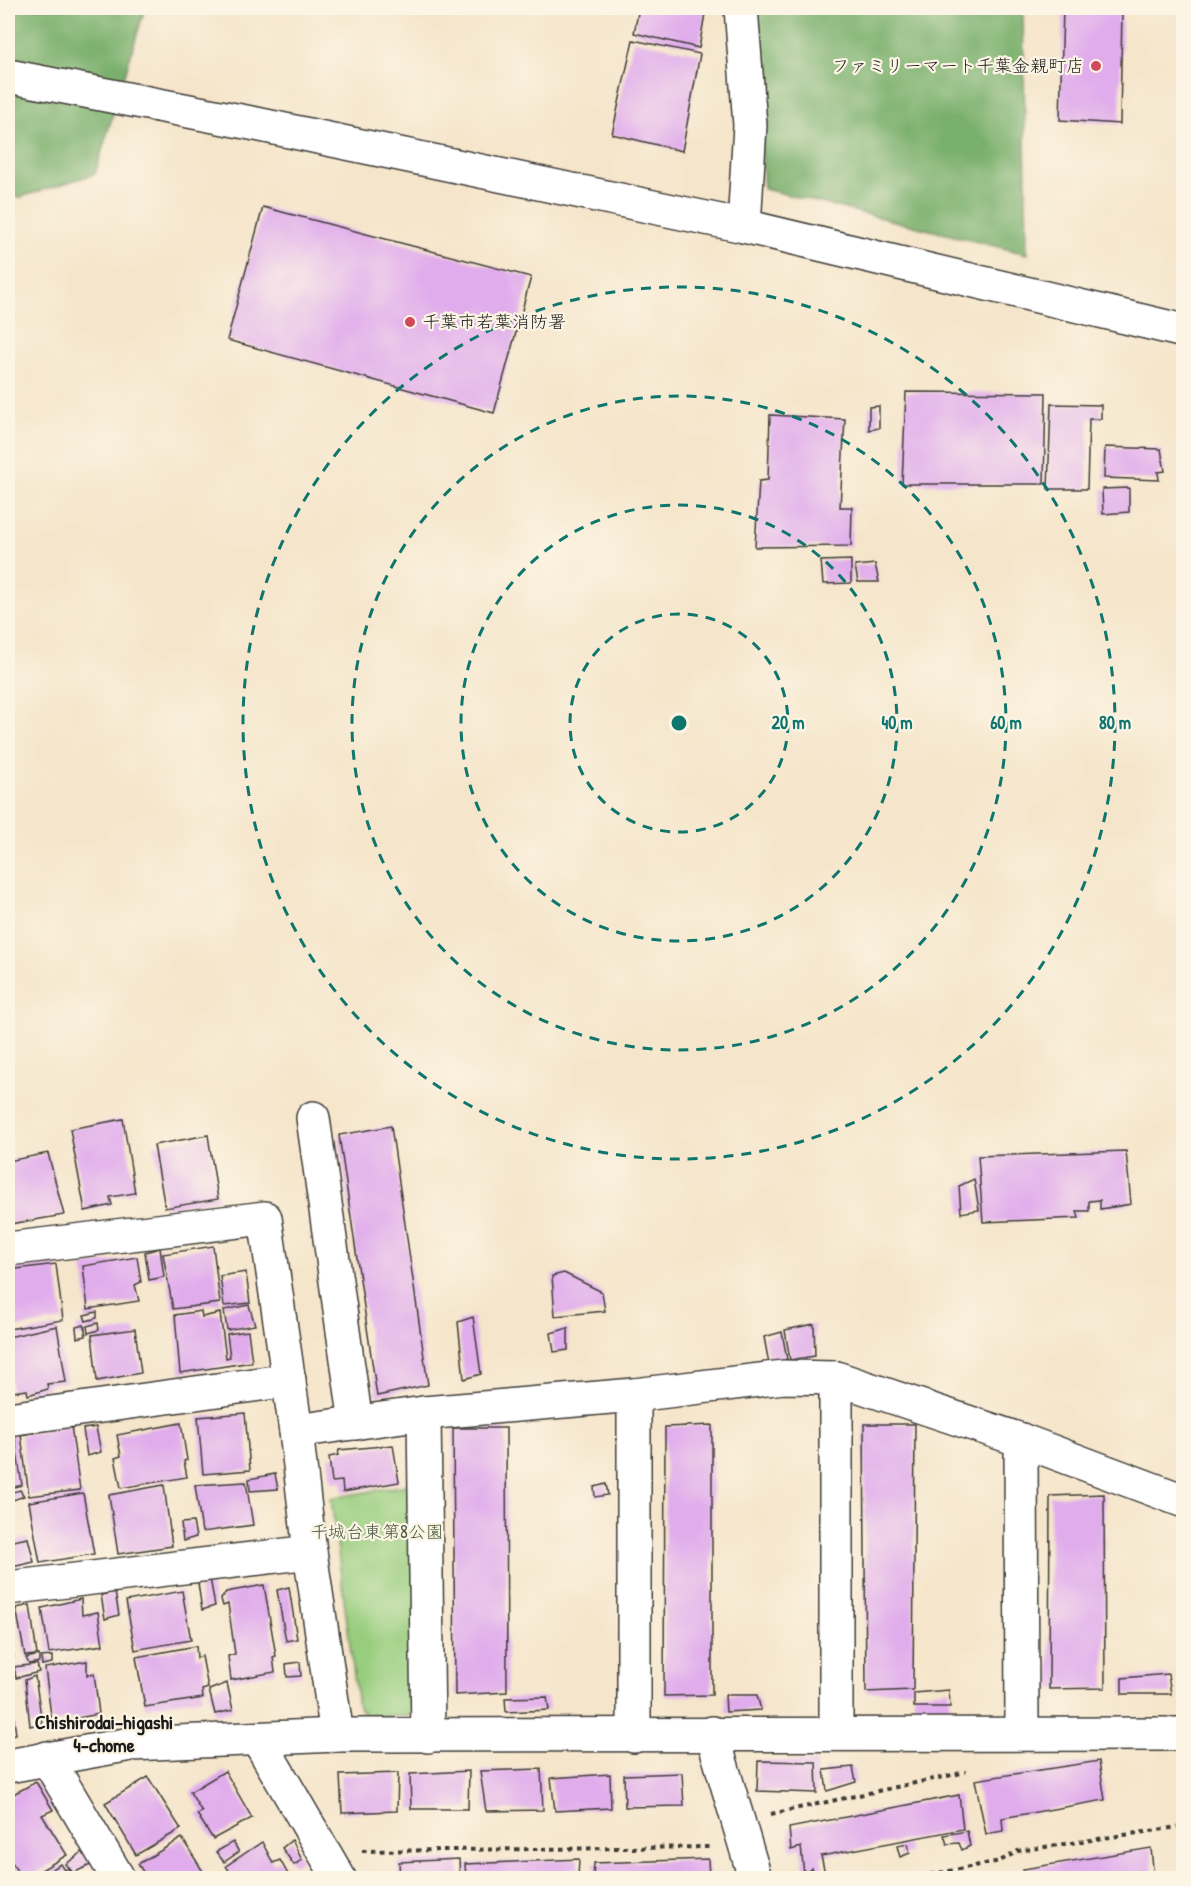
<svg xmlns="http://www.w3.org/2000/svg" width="1191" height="1886" font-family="'Patrick Hand','Klee One',sans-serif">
  <rect width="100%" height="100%" fill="#fcf5e5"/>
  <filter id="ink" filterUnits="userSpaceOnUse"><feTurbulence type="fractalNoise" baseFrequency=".0167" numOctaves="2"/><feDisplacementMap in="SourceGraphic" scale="12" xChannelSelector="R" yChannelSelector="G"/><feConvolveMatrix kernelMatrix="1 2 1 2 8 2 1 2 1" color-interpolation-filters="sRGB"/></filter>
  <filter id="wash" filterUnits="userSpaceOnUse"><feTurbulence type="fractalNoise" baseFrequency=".008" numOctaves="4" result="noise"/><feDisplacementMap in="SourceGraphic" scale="24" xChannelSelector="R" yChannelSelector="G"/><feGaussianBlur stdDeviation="1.35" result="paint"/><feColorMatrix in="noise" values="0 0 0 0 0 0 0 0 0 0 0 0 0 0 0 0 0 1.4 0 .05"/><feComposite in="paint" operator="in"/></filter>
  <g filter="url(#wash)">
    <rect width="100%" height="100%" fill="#f5e5ca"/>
    <polygon fill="#98cd7e" stroke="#5a744d" stroke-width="1.5" points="419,1483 417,1698 408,1716 366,1716 358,1707 331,1498"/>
    <g fill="#7ab06d" stroke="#4b6644" stroke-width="1.5">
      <polygon points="8,8 145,8 95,174 18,198 8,191"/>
      <polygon points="751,8 1023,8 1027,254 764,189"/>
    </g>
    <g id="blocks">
      <g fill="#e0acec">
        <polygon points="639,8 706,8 699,48 634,33"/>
        <polygon points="1063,8 1122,8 1120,124 1060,120"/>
        <polygon points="633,40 700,54 682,151 612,134"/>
        <polygon points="263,207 531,277 494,413 227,340"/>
        <polygon points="906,392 1046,393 1044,484 902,484"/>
        <polygon points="1051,404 1101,405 1101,419 1089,419 1087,489 1048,489"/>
        <polygon points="879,406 879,428 869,430 869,407"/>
        <polygon points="770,415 845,419 840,507 852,507 851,546 755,547 759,481 768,480"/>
        <polygon points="1105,447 1161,449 1165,471 1158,472 1159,480 1104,478"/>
        <polygon points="1129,488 1129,512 1103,514 1102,489"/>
        <polygon points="851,560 851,583 823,584 821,561"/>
        <polygon points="875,564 879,582 858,582 855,566"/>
        <polygon points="123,1119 135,1193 110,1197 112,1205 85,1211 70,1129"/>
        <polygon points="391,1126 428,1385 377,1396 339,1135"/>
        <polygon points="208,1135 218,1199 165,1208 154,1145"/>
        <polygon points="1126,1151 1131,1204 1100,1209 1100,1200 1089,1201 1089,1211 1077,1211 1079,1218 983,1222 978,1156"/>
        <polygon points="48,1153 64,1215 10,1224 9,1208 8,1208 8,1161"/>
        <polygon points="974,1179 979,1210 961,1213 959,1186"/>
        <polygon points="213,1246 220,1303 173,1309 163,1254"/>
        <polygon points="160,1248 164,1277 149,1280 145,1252"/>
        <polygon points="137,1257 141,1282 135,1285 139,1301 88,1309 83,1266"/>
        <polygon points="56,1264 63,1320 8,1329 8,1270"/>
        <polygon points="246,1272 250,1303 224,1306 220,1276"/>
        <polygon points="564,1273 602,1292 605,1311 555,1316 552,1276"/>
        <polygon points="249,1305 255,1325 227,1330 224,1310"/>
        <polygon points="201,1311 202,1317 220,1313 226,1358 230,1357 227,1334 248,1331 252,1362 180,1373 175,1315"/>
        <polygon points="97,1312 97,1318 86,1321 84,1315"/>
        <polygon points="473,1317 481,1374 464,1379 458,1322"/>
        <polygon points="98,1323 99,1330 88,1333 87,1326"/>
        <polygon points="814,1324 815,1356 790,1360 785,1330"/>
        <polygon points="84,1325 86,1336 77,1338 76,1327"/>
        <polygon points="57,1326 66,1382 47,1384 48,1389 28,1395 27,1390 12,1392 8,1365 8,1337"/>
        <polygon points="568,1328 568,1350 554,1352 551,1333"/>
        <polygon points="135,1329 141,1373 97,1381 92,1335"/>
        <polygon points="782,1332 787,1359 769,1364 764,1337"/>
        <polygon points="245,1413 250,1470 203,1474 198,1417"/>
        <polygon points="181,1423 187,1460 184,1461 187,1477 121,1488 115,1458 121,1456 117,1435"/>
        <polygon points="864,1424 915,1424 913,1690 866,1692"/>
        <polygon points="71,1425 80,1490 29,1496 21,1435"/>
        <polygon points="712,1425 712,1695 664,1696 665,1427"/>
        <polygon points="96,1427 101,1452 87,1456 83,1429"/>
        <polygon points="453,1428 506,1428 507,1692 455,1695"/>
        <polygon points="14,1433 22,1485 8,1489 8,1435"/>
        <polygon points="393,1445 399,1482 343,1492 342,1481 332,1482 329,1457 338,1455 339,1450"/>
        <polygon points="275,1474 278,1489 250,1491 249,1479"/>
        <polygon points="246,1482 253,1525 202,1532 195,1485"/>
        <polygon points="606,1484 608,1495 595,1497 594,1487"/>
        <polygon points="164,1485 172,1546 118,1554 109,1495"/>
        <polygon points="20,1490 24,1496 8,1502 8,1493"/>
        <polygon points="83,1493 94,1554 40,1563 29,1502"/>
        <polygon points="1104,1494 1105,1688 1049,1689 1050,1496"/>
        <polygon points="193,1522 196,1537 183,1541 181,1523"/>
        <polygon points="28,1538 34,1562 8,1568 8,1542"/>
        <polygon points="210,1578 215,1606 202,1610 198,1583"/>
        <polygon points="264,1585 276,1656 273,1657 275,1672 231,1680 228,1656 235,1654 228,1604 223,1606 221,1599 226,1592"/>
        <polygon points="289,1587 297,1639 286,1641 277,1590"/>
        <polygon points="182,1591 191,1640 135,1650 126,1601"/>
        <polygon points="115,1592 119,1615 105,1619 101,1595"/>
        <polygon points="81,1599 82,1615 98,1612 103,1645 49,1653 42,1608"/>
        <polygon points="30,1605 37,1655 25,1656 16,1608"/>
        <polygon points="8,1634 14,1657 10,1665 8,1665"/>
        <polygon points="196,1646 197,1658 202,1656 208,1688 202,1690 203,1698 145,1707 136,1657"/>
        <polygon points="39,1655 39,1662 29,1664 26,1658"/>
        <polygon points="52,1656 52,1663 42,1665 41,1657"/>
        <polygon points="87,1661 87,1675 94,1673 99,1714 52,1723 45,1668"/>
        <polygon points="300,1662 301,1676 287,1677 286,1664"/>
        <polygon points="37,1664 39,1672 16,1678 14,1667"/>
        <polygon points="1168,1674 1171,1694 1122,1694 1122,1678"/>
        <polygon points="35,1676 42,1723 30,1726 25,1680"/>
        <polygon points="227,1683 233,1710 215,1714 209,1690"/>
        <polygon points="949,1690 950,1707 914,1707 914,1693"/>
        <polygon points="725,1695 757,1695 761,1710 726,1712"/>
        <polygon points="547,1697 549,1710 506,1712 505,1698"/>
        <polygon points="8,1701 11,1701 16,1734 8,1736"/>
        <polygon points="758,1761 816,1762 817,1793 757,1791"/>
        <polygon points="1099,1761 1105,1800 1002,1818 1003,1831 986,1834 975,1780"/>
        <polygon points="853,1767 856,1782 827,1791 824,1770"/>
        <polygon points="541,1769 543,1810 486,1811 480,1771"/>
        <polygon points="225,1771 252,1818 213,1839 197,1814 202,1812 190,1792"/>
        <polygon points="469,1771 468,1809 411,1809 410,1774"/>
        <polygon points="398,1773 397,1811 342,1813 340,1775"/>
        <polygon points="682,1773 684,1806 625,1807 624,1775"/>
        <polygon points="610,1774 611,1808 555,1811 551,1778"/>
        <polygon points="148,1777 181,1829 136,1855 105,1803"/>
        <polygon points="36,1782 53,1810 42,1815 67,1855 28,1878 21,1878 8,1855 8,1797"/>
        <polygon points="959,1795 963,1829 821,1856 826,1878 815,1878 812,1868 804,1874 801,1847 791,1850 789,1828"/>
        <polygon points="967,1831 970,1846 962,1850 959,1843 947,1844 944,1835"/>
        <polygon points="182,1838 207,1878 147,1878 138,1864"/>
        <polygon points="292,1840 302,1860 294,1865 282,1848"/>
        <polygon points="233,1842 239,1852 224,1862 216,1852"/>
        <polygon points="262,1842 273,1863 280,1860 290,1878 234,1878 226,1866"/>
        <polygon points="908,1844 910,1853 900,1857 897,1846"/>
        <polygon points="1151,1848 1154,1878 1025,1878 1023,1869"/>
        <polygon points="87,1849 95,1863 73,1873 66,1864"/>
        <polygon points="459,1859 460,1878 400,1878 399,1862"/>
        <polygon points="579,1859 578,1878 466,1878 465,1864"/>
        <polygon points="708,1859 709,1878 593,1878 594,1863"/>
        <polygon points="61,1864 65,1870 68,1868 74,1878 37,1878"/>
      </g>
    </g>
  </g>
  <g filter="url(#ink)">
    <use href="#blocks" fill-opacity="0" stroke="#3d3a36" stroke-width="1.5"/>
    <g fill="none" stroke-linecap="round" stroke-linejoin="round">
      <g stroke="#3d3a36" stroke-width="36">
        <g id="minor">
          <polyline points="741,8 750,125 744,226"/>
          <polyline points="313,1118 356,1423"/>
          <polyline points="8,1249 265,1218 296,1431 310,1552 337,1735"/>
          <polyline points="634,1395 634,1736"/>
          <polyline points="424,1413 428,1736"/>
          <polyline points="8,1419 289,1380"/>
          <polyline points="296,1431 424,1413 634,1395 784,1377 836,1378 1021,1440 1184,1501"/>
          <polyline points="1021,1440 1022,1733"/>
          <polyline points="8,1588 310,1552"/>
          <polyline points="712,1733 755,1878"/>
          <polyline points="836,1734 836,1378"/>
          <polyline points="258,1739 339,1878"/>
          <polyline points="47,1758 118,1878"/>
        </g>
      </g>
      <g stroke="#3d3a36" stroke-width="36">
        <g id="tertiary">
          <polyline points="8,76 256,124 744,226 1184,331"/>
          <polyline points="8,1766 131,1744 337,1735 1184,1734"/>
        </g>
      </g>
      <g stroke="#3d3a36" stroke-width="4" stroke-dasharray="4.5 4.5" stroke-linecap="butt">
        <polyline points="771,1814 966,1772"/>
        <polyline points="362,1851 709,1847"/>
        <polyline points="913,1878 1000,1861 1018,1851 1184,1826"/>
      </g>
      <use href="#minor" stroke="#fff" stroke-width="33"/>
      <use href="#tertiary" stroke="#fff" stroke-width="33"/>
    </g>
  </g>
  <g fill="none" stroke="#0f766e" stroke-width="3" stroke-dasharray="10 8">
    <circle cx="679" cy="723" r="109"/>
    <circle cx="679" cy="723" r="218"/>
    <circle cx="679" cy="723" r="327"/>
    <circle cx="679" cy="723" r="436"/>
  </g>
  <g fill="#d1495b" stroke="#fcf5e5" stroke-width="2">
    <circle cx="1096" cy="66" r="6"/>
    <circle cx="410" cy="322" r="6"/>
  </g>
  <g text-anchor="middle" stroke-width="4.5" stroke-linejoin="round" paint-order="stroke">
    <g font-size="18" fill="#1c1c1c" stroke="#fcf5e5" text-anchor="end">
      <text x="1084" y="72">ファミリーマート千葉金親町店</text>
      <text x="422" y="328" text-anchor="start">千葉市若葉消防署</text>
    </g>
    <g font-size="18" fill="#475a3e" stroke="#fcf5e5">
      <text x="377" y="1538">千城台東第8公園</text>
    </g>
    <g font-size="20" font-weight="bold" fill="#1c1c1c" stroke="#fcf5e5">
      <text x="104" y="1729">Chishirodai-higashi<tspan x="104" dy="23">4-chome</tspan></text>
    </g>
  </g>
  <circle cx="679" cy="723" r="9" fill="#0f766e" stroke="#fcf5e5" stroke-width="3"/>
  <g font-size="18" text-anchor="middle" font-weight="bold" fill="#0f766e" stroke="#fcf5e5" stroke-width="4.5" stroke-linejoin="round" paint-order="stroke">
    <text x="788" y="729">20 m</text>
    <text x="897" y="729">40 m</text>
    <text x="1006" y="729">60 m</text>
    <text x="1115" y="729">80 m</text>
  </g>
  <rect width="1191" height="1886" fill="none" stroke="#fcf5e5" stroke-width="30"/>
</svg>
